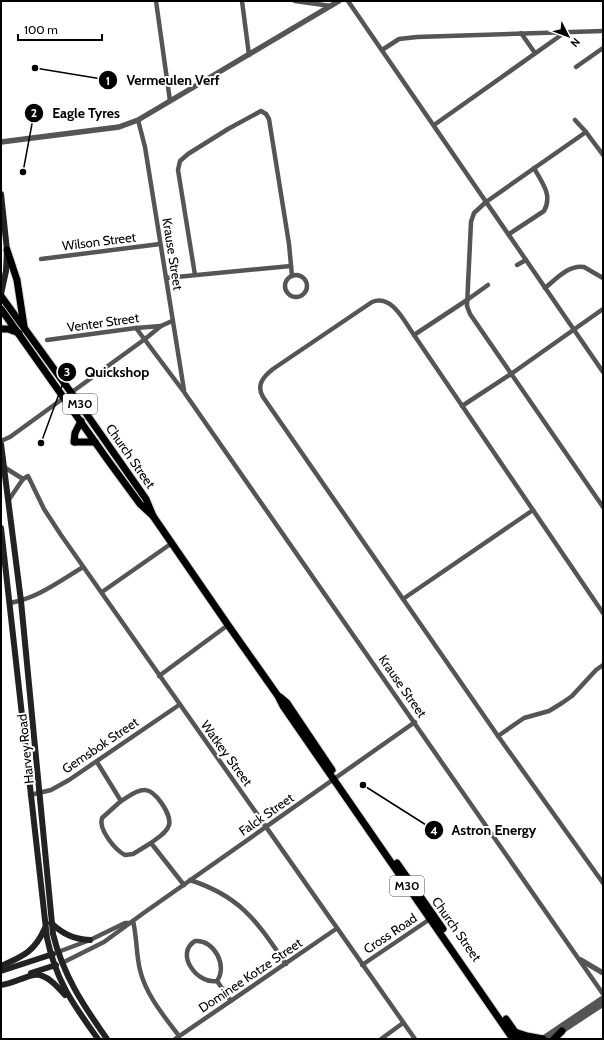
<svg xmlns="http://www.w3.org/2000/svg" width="604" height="1040" font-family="Cabin,sans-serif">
  <rect width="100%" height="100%" fill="#fff"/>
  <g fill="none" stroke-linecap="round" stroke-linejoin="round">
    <g stroke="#dbdbdb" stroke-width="9">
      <g id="primary">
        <polyline points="7,250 17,280 24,326"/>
        <polyline points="1,296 83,409 146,499 153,516 228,625 278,696 283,706 513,1039"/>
        <polyline points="1,309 107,459 140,504 153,516"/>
        <polyline points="1,329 8,329 19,333"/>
        <polyline points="74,442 75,433 81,421"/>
        <polyline points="75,442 95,442"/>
        <polyline points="280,697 287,703 332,770"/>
        <polyline points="397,863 443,929"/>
        <polyline points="506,1019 520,1039"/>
        <polyline points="515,1032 527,1036 543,1039"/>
        <polyline points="554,1039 562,1031"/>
      </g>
    </g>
    <g stroke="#555" stroke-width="4.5">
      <polyline points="156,1 170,101"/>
      <polyline points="242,1 249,55"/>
      <polyline points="295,1 331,6"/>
      <polyline points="348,1 603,372"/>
      <polyline points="521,33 535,53"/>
      <polyline points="382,50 399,39 417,37 603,31"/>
      <polyline points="576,67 603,48"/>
      <polyline points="138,120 145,147 184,390"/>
      <polyline points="575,120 586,132 603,155"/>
      <polyline points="434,125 564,33"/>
      <polyline points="586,132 486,202 474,213 471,222 467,306 470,314 603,507"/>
      <path d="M509,234L544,211C553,195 542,183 534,168"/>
      <polyline points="41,259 160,244"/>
      <polyline points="517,265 526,260"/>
      <polyline points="195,275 178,170 180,161 188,154 228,129 261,111 266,114 269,119 289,244 292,276"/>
      <circle cx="296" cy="286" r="11"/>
      <polyline points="166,278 291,266"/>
      <path d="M545,288C555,280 569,264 584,267L603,278"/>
      <polyline points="136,328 184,392 603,994"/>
      <polyline points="414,335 467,300 488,285"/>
      <polyline points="47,340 136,328 161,326"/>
      <polyline points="462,406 511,374 603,309"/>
      <polyline points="1,441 10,437 145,339 161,326 172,321"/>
      <polyline points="4,467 23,479"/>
      <polyline points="8,501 23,479 28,476 44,509 61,535 415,1039"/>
      <polyline points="102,592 172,543"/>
      <polyline points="403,599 533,510"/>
      <path d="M9,603C36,599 60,581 83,567"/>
      <path d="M603,613L414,335C404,321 392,294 372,302L273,369C263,377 256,385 263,397L498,736L603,883"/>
      <polyline points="159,676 228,625"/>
      <polyline points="498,736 524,718 549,711 562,703 572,696 596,670 603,665"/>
      <path d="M97,762L121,801C128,797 136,790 144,790C155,789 172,815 169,825C167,833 157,838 151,843L184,885"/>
      <polyline points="30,795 51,790 69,780 179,705"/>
      <path d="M121,801L102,818C98,829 115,850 125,855L133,854L151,843"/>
      <path d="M190,880C242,897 257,922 286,964"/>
      <path d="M133,921C137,937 136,954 140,970C146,995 164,1016 179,1036"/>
      <path d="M195,941C214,939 228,966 217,981C198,985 174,954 195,941Z"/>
      <polyline points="58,952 90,940 125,923 130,923"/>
      <polyline points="62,963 104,942 145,912 415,722"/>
      <polyline points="362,965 430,919"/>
      <polyline points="217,981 231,1001"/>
      <polyline points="175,1039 336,929"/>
      <polyline points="381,1039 403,1023"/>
    </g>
    <g stroke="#555" stroke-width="5.5">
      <polyline points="1,142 119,127 138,120 339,1"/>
      <polyline points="581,960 603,973"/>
      <polyline points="542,1039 603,998"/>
      <polyline points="550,1039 603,1004"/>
    </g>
    <g stroke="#222" stroke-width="6">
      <polyline points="1,194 7,250 6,271 1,294"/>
      <path d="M1,444L21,601L53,934C63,975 83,1005 107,1039"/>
      <path d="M1,528L47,938C56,981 73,1004 98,1039"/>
      <path d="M51,923C63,934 73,939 90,940"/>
      <path d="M1,966C24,956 35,951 45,928"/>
      <polyline points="1,971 53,954"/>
      <polyline points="31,973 56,965"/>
      <path d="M1,985C12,984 23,977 34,975C46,973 58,987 65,995"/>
    </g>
    <use href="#primary" stroke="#000" stroke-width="7"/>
  </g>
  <g text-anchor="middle" stroke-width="4" stroke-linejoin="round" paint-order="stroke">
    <g fill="#fff" stroke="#4c4c4c" stroke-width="1">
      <rect x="63" y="394" width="34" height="20" rx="3"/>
      <rect x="390" y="876" width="34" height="20" rx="3"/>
    </g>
    <g font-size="12" font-weight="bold" fill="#000">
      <text x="80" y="408">M30</text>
      <text x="407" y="890">M30</text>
    </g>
    <g font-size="13" fill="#000" stroke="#fff">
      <text transform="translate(99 241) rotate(-7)" y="5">Wilson Street</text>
      <text transform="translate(173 254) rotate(81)" y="5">Krause Street</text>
      <text transform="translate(103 322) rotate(-8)" y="5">Venter Street</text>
      <text transform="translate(131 456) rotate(55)" y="5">Church Street</text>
      <text transform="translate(403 686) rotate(55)" y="5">Krause Street</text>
      <text transform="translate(100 745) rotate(-34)" y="5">Gemsbok Street</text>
      <text transform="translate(25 749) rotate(-96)" y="5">Harvey Road</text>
      <text transform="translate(227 753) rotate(54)" y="5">Watkey Street</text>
      <text transform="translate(266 814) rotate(-35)" y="5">Falck Street</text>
      <text transform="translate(457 929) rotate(55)" y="5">Church Street</text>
      <text transform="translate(390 933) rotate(-34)" y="5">Cross Road</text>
      <text transform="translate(250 975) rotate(-34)" y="5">Dominee Kotze Street</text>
    </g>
  </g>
  <path fill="none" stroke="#000" stroke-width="1.5" d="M35 68L108 80M23 172L34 113M41 443L67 372M363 785L434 830"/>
  <g fill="#000" stroke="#fff" stroke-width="1.5">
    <circle cx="35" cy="68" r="4"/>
    <circle cx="23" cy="172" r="4"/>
    <circle cx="41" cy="443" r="4"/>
    <circle cx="363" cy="785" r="4"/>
    <circle cx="108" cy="80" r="10"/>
    <circle cx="34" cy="113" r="10"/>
    <circle cx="67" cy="372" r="10"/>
    <circle cx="434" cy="830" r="10"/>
  </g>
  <g font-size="12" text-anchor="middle" font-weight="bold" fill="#fff">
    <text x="108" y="85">1</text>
    <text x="34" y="117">2</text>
    <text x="67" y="376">3</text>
    <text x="434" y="835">4</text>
  </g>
  <g font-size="14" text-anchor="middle" font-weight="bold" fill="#000" stroke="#fff" stroke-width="4" stroke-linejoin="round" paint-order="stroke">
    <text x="173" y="85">Vermeulen Verf</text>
    <text x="86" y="118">Eagle Tyres</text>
    <text x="117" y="377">Quickshop</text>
    <text x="494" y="835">Astron Energy</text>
  </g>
  <rect width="604" height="1040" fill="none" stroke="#000000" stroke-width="4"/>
  <g transform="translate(568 36) rotate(132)" stroke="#ffffff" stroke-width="3" paint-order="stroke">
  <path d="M0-3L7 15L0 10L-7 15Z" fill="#000000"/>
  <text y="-6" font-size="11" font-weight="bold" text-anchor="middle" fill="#000000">N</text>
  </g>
  <path d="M18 34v6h84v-6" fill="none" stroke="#000000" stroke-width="2"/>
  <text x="24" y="34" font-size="12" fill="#000000" stroke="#ffffff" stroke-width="3" paint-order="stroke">100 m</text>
</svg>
